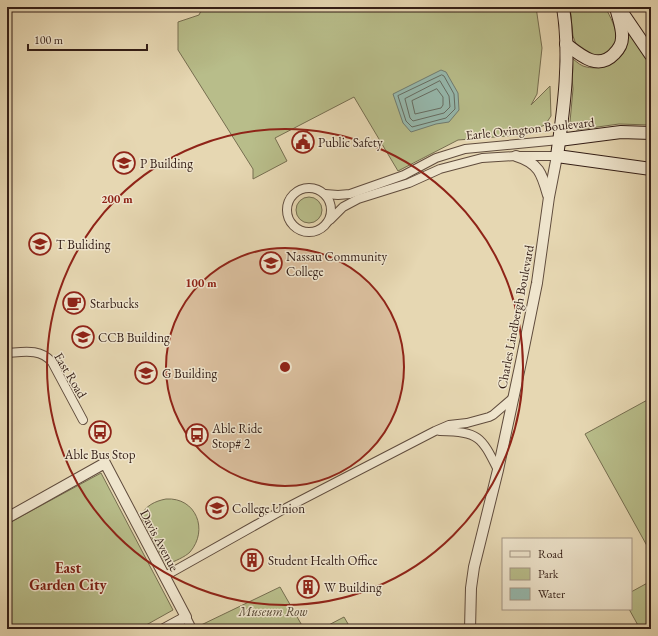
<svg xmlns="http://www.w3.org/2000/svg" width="658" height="636" font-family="'EB Garamond',serif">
  <rect width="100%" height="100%" fill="#e6d7b2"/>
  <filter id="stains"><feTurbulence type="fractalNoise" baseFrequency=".005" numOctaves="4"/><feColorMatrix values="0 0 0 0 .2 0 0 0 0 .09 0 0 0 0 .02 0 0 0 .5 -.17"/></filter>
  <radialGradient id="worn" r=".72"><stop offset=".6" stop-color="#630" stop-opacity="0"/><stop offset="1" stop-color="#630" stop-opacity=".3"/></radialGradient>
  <g fill="#b8bd8a" stroke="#766e50">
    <polygon points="203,7 536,7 542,48 537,94 531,105 550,86 551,116 545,125 519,135 458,140 398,171 354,97 275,138 287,161 253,179 253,169 178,50 178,22 199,15"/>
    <path d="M570,7H605C616,27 627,49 596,57L577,47L573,36Z"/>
    <path d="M627,31L651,63V125L619,124L576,130V123L570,122L573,89L570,57C574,59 578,64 583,66C600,72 623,63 627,44C628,40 627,35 627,31Z"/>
    <circle cx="309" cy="210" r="13"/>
    <polygon points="651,398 651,553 585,434"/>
    <polygon points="101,473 173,610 139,629 7,629 7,524"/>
    <path d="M166,499C196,497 209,530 190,552C185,557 175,561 168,564L164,561L141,516C145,506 155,501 166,499Z"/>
    <polygon points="651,581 651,629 640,629 629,609 631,609 631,592"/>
    <polygon points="280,587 304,629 201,629 199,626"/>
    <polygon points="344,617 351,629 321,629"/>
  </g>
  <polygon fill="#96b9ae" stroke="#6f7b71" points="441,70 446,72 458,93 459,110 449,122 436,124 411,132 403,123 393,94"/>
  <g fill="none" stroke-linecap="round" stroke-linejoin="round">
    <g stroke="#656c62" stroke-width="1">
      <polygon points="442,75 444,76 454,94 455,109 446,118 412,127 406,121 398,96"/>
      <polygon points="440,81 449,96 450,107 444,113 413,121 410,118 405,99"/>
      <polygon points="437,89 443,97 443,105 441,108 415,114 412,101"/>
    </g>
    <g stroke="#604c3d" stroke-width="10">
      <g id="minor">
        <circle cx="309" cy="210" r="22"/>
        <polyline points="325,194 338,195 350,194 404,175 436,158 465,149 559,140"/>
        <polyline points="330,220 343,207 358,199 409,183 440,169 482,158 516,156 557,156"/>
        <path d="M7,353C23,352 40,348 52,362L83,420"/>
        <path d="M440,431C479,432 481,436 498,470"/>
        <polyline points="165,576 286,508 435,431 449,425 467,423 489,417 493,415 514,397"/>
        <polyline points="186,617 192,629"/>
      </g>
    </g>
    <g stroke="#604c3d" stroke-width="12">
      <g id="tertiary">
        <path d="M516,156C539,163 542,174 548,195"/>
        <polyline points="7,518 105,463 186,617 164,629"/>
        <polyline points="470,629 471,588 474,567 498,470 521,362 537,283 549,197 557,156"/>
      </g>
    </g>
    <g stroke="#341e16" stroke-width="14">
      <g id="secondary">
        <path d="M563,7C571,56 564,107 557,156L651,169"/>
        <polyline points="619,8 651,55"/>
        <path d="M566,44C580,55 598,71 614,54C619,49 622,44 622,38C623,28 618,17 616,7"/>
        <polyline points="559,140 621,132 651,133"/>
      </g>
    </g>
    <use href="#minor" stroke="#efe5cd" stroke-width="8"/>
    <use href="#tertiary" stroke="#efe5cd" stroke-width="10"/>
    <use href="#secondary" stroke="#efe5cd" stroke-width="12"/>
  </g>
  <circle cx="285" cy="367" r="119" fill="#8f2418" fill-opacity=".12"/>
  <g fill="none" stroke="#8f2418" stroke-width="2">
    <circle cx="285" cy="367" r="119"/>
    <circle cx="285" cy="367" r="238"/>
  </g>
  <defs>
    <g id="civic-ring" transform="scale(1.15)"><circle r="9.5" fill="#efe5cd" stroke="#8f2418" stroke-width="1.5"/><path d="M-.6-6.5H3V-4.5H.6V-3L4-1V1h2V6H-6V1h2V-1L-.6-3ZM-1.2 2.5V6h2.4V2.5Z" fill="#8f2418"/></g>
    <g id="university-ring" transform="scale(1.15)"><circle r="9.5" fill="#efe5cd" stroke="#8f2418" stroke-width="1.5"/><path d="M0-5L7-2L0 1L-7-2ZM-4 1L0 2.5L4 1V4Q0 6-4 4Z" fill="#8f2418"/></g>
    <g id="cafe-ring" transform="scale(1.15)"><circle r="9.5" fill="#efe5cd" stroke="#8f2418" stroke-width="1.5"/><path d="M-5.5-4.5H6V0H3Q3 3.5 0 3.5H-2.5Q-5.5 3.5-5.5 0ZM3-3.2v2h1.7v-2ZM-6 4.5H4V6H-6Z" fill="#8f2418"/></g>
    <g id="bus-ring" transform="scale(1.15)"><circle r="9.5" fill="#efe5cd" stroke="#8f2418" stroke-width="1.5"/><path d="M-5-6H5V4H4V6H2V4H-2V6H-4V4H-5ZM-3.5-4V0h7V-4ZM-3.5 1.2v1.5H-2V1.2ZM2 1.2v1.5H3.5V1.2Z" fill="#8f2418"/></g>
    <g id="building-ring" transform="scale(1.15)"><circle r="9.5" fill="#efe5cd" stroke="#8f2418" stroke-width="1.5"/><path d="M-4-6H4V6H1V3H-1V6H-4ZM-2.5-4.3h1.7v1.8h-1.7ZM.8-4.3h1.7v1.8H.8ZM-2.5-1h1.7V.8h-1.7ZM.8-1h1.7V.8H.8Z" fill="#8f2418"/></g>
  </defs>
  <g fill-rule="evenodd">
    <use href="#civic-ring" x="303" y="142"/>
    <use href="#university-ring" x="124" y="163"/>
    <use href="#university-ring" x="40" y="244"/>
    <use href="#university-ring" x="271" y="263"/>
    <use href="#cafe-ring" x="74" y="303"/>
    <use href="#university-ring" x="83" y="337"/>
    <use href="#university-ring" x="146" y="373"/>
    <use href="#bus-ring" x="100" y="432"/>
    <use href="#bus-ring" x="197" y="435"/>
    <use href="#university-ring" x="217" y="508"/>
    <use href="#building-ring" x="252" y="560"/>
    <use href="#building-ring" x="308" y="587"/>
  </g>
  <g text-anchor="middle" stroke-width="3" stroke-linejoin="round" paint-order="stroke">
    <g font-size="13" fill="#341e16" stroke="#efe5cd">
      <text transform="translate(530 128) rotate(-6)" y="5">Earle Ovington Boulevard</text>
      <text transform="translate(515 317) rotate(-79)" y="5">Charles Lindbergh Boulevard</text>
      <text transform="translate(71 375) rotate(59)" y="5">East Road</text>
      <text transform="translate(160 540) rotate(62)" y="5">Davis Avenue</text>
    </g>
    <g font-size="13" fill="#341e16" stroke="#efe5cd" text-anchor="start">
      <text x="318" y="147">Public Safety</text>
      <text x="140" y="168">P Building</text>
      <text x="56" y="249">T Buliding</text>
      <text x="286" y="261">Nassau Community<tspan x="286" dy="15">College</tspan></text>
      <text x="90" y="308">Starbucks</text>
      <text x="98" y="342">CCB Building</text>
      <text x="162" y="378">G Building</text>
      <text x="212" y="433">Able Ride<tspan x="212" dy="15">Stop# 2</tspan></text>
      <text x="100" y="459" text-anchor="middle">Able Bus Stop</text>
      <text x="232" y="513">College Union</text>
      <text x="268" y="565">Student Health Office</text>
      <text x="324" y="592">W Building</text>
    </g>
    <g font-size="13" font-style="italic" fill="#554633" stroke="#efe5cd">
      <text x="273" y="616">Museum Row</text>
    </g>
    <g font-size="15" font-weight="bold" fill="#7a1f14" stroke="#efe5cd">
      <text x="68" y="573">East<tspan x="68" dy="17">Garden City</tspan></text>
    </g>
  </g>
  <circle cx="285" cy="367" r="6" fill="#8f2418" stroke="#efe5cd" stroke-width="2"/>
  <g font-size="12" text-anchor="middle" font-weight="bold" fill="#8f2418" stroke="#efe5cd" stroke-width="3" stroke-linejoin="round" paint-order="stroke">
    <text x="117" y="203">200 m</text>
    <text x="201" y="287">100 m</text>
  </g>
  <rect width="658" height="636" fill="none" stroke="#e6d7b2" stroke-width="24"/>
  <rect x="8" y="8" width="642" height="620" fill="none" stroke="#341e16" stroke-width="2"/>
  <rect x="12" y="12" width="634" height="612" fill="none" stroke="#341e16"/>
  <rect x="502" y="538" width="130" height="72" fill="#efe5cd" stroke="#a49584"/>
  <rect x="510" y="551" width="20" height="6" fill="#efe5cd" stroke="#a49584"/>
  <text x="538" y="558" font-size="12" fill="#341e16">Road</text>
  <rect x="510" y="568" width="20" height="12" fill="#b8bd8a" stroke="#a49584"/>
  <text x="538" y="578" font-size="12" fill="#341e16">Park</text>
  <rect x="510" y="588" width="20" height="12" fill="#96b9ae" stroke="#a49584"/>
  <text x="538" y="598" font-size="12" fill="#341e16">Water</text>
  <path d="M28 44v6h119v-6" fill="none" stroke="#341e16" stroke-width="2"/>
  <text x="34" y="44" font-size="12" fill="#341e16" stroke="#efe5cd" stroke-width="3" paint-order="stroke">100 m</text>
  <rect width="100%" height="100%" filter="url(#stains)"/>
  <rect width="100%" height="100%" fill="url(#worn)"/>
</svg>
